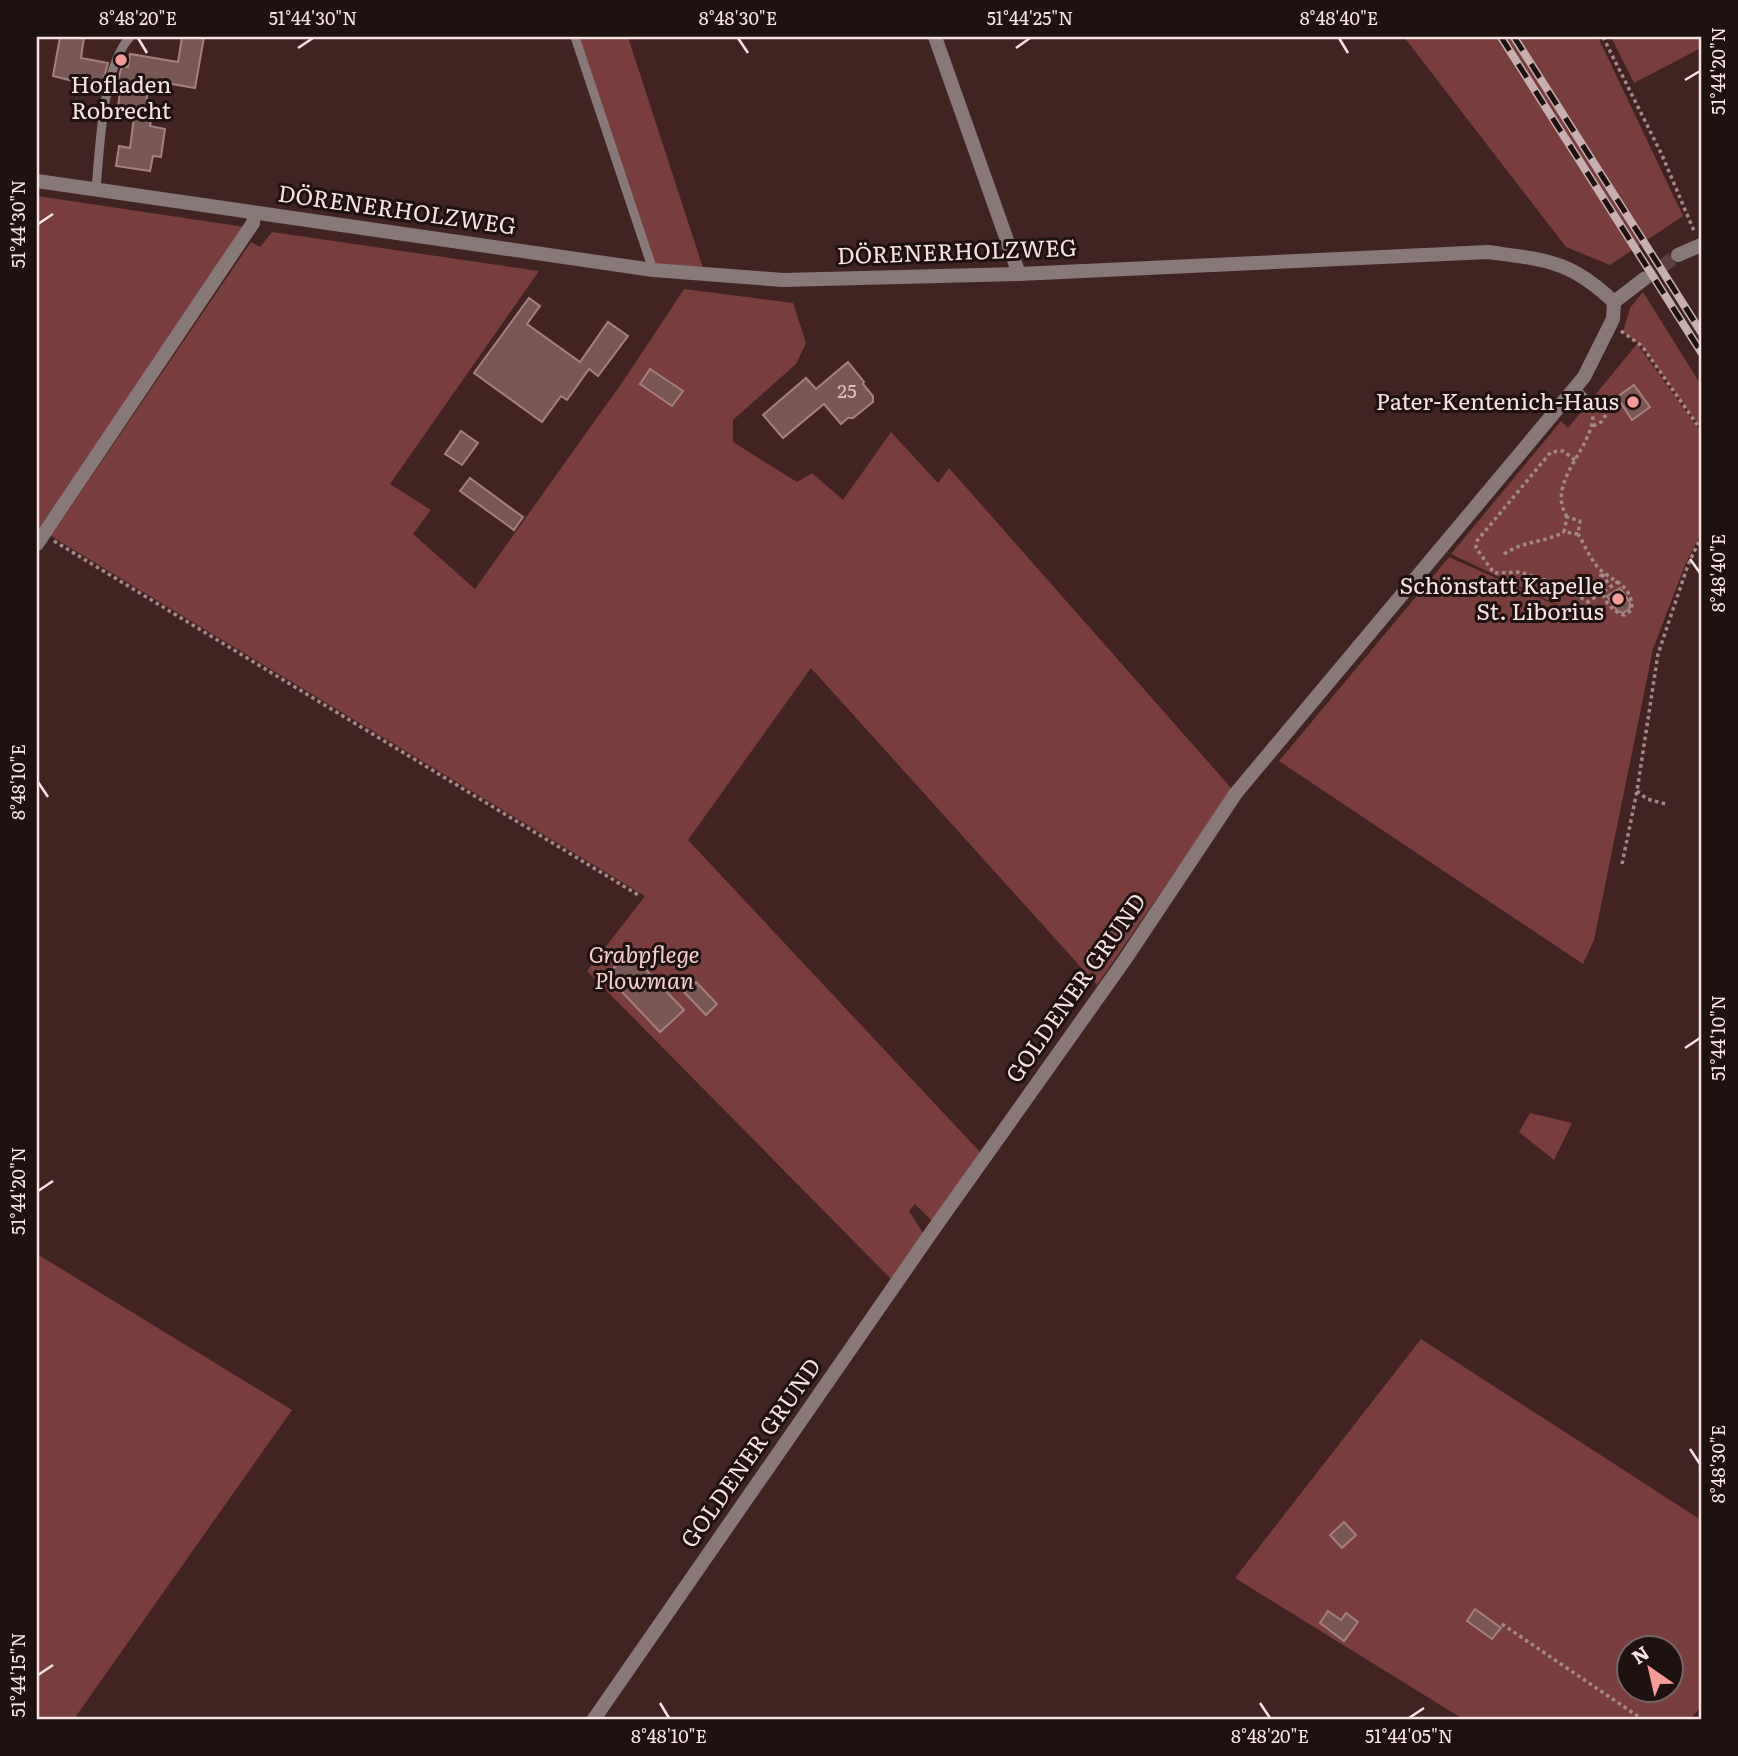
<svg xmlns="http://www.w3.org/2000/svg" width="1738" height="1756" font-family="Literata,serif">
  <rect width="100%" height="100%" fill="#412322"/>
  <g fill="#773e3d" fill-rule="evenodd">
    <polygon points="579,37 628,37 703,268 652,264"/>
    <polygon points="1404,37 1598,37 1683,216 1610,265 1566,247"/>
    <polygon points="1611,37 1701,37 1701,48 1634,83"/>
    <polygon points="37,196 245,227 37,531"/>
    <polygon points="272,232 539,271 390,484 431,510 413,534 475,589 626,377 684,289 793,303 806,343 796,364 733,420 733,442 797,482 812,473 843,500 891,432 938,483 949,468 1232,789 1097,985 811,668 688,840 980,1152 932,1221 915,1204 909,1211 924,1235 892,1280 587,971 645,896 51,536 251,242 260,247"/>
    <polygon points="1643,292 1701,385 1701,429 1642,346 1623,332 1630,308"/>
    <polygon points="1637,344 1701,432 1701,533 1685,565 1653,649 1594,940 1583,964 1279,761 1449,557 1587,619 1451,554 1561,421 1568,428"/>
    <polygon points="1530,1113 1572,1123 1554,1160 1519,1132"/>
    <polygon points="37,1254 292,1410 74,1719 37,1719"/>
    <path d="M1421,1339L1701,1520V1707L1690,1719H1463L1235,1578ZM1630,1648H1672V1690H1630Z"/>
  </g>
  <g fill="#795755" stroke="#a5807e" stroke-width="2">
    <polygon points="60,37 84,37 81,58 108,63 101,88 53,76"/>
    <polygon points="182,37 204,37 195,88 149,80 145,113 152,114 150,126 165,129 161,157 153,156 150,171 116,166 119,146 130,148 134,117 117,115 120,92 115,90 122,66 128,67 130,54 178,62"/>
    <polygon points="529,298 540,306 527,324 580,362 608,322 628,336 598,376 589,369 567,400 561,396 542,422 474,373"/>
    <polygon points="848,362 864,382 863,384 873,396 873,402 853,418 848,418 841,424 824,404 783,438 763,415 806,378 816,389"/>
    <polygon points="650,369 683,391 672,406 640,384"/>
    <polygon points="1634,385 1650,407 1632,420 1617,397"/>
    <polygon points="461,431 478,443 462,465 445,454"/>
    <polygon points="470,478 523,517 514,530 460,491"/>
    <polygon points="1620,588 1630,603 1629,609 1623,613 1617,611 1607,596"/>
    <polygon points="630,953 684,1010 660,1032 606,975"/>
    <polygon points="696,982 717,1004 706,1015 684,992"/>
    <polygon points="1344,1522 1356,1535 1342,1548 1330,1535"/>
    <polygon points="1475,1609 1501,1628 1492,1639 1467,1621"/>
    <polygon points="1328,1611 1341,1620 1346,1613 1358,1622 1344,1641 1320,1623"/>
  </g>
  <g fill="none" stroke-linecap="round" stroke-linejoin="round">
    <polyline stroke="#5c403f" stroke-width="14" stroke-dasharray="14 7" stroke-linecap="butt" points="1644,279 1678,255"/>
    <g stroke="#a38a89" stroke-width="3.5" stroke-dasharray="3.5 3.5" stroke-linecap="butt">
      <polyline points="1603,37 1662,155 1694,231"/>
      <polyline points="1621,331 1642,346 1701,430"/>
      <polyline points="1593,426 1601,422 1617,399"/>
      <polyline points="1575,460 1563,451 1551,452 1476,542 1476,548 1494,573 1520,572 1557,584 1588,602 1619,581"/>
      <path d="M1567,517C1545,481 1594,449 1593,413"/>
      <path d="M1578,534L1564,532L1567,517L1580,521L1578,534C1585,545 1592,564 1603,572C1618,584 1632,586 1632,610L1624,615C1603,608 1601,591 1601,572"/>
      <polyline points="54,541 640,896"/>
      <path d="M1504,554C1525,540 1544,543 1564,532"/>
      <polyline points="1602,574 1610,586"/>
      <polyline points="1637,791 1647,799 1666,804"/>
      <polyline points="1622,864 1637,791 1658,654 1688,565 1701,537"/>
      <polyline points="1502,1624 1642,1719"/>
      <polyline points="1700,1719 1701,1718"/>
    </g>
    <g stroke="#887877" stroke-width="9">
      <polyline points="575,37 653,270"/>
      <path d="M96,189C100,147 102,68 130,37"/>
      <polyline points="1574,387 1588,402"/>
    </g>
    <g stroke="#887877" stroke-width="14">
      <polyline points="935,37 1019,274"/>
      <path d="M37,181L653,270L783,280L1019,274L1488,252C1546,260 1570,260 1614,302"/>
      <polyline points="1678,255 1701,245"/>
      <polyline points="1614,302 1644,279"/>
      <polyline points="37,544 253,223 254,213"/>
      <polyline points="594,1719 933,1230 1124,961 1236,793 1584,377 1613,319 1614,302"/>
    </g>
    <g stroke="#c6afae" stroke-width="8">
      <g id="rail">
        <polyline points="1501,37 1701,352"/>
        <polyline points="1514,37 1701,332"/>
      </g>
    </g>
    <use href="#rail" stroke="#1e1110" stroke-width="5" stroke-dasharray="16" stroke-linecap="butt"/>
  </g>
  <path fill="none" stroke="#f8e3e2" stroke-width="2.5" d="M138,38L147,53M738,38L748,53M1339,38L1348,53M298,48L313,38M1016,48L1030,38M1685,80L1700,71M38,224L53,214M1690,559L1700,573M38,782L48,797M1685,1048L1700,1038M38,1191L53,1181M1690,1449L1700,1464M38,1675L53,1665M660,1703L669,1718M1260,1703L1270,1718M1409,1718L1424,1708"/>
  <g fill="#f59b98" stroke="#1e1110" stroke-width="2.5">
    <circle cx="121" cy="60" r="7"/>
    <circle cx="1633" cy="402" r="7"/>
    <circle cx="1618" cy="599" r="7"/>
  </g>
  <g text-anchor="middle" stroke-width="6" stroke-linejoin="round" paint-order="stroke">
    <g font-size="19" fill="#d8c0bf">
      <text x="847" y="398">25</text>
    </g>
    <g font-size="23" fill="#f8e3e2" stroke="#1e1110" text-anchor="end">
      <text x="121" y="93" text-anchor="middle">Hofladen<tspan x="121" dy="26">Robrecht</tspan></text>
      <text x="1619" y="410">Pater-Kentenich-Haus</text>
      <text x="1604" y="594">Schönstatt Kapelle<tspan x="1604" dy="26">St. Liborius</tspan></text>
    </g>
    <g font-size="23" fill="#f8e3e2" stroke="#1e1110">
      <text transform="translate(397 210) rotate(8)" y="8">DÖRENERHOLZWEG</text>
      <text transform="translate(957 252) rotate(-2)" y="8">DÖRENERHOLZWEG</text>
      <text transform="translate(1076 988) rotate(-55)" y="8">GOLDENER GRUND</text>
      <text transform="translate(751 1453) rotate(-55)" y="8">GOLDENER GRUND</text>
    </g>
    <g font-size="23" font-style="italic" fill="#f6cecb" stroke="#1e1110">
      <text x="644" y="963">Grabpflege<tspan x="644" dy="26">Plowman</tspan></text>
    </g>
  </g>
  <rect width="1738" height="1756" fill="none" stroke="#1e1110" stroke-width="77"/>
  <g transform="translate(1650 1669) rotate(326)"><circle r="33" fill="#1e1110" stroke="#756564" stroke-width="2"/>
  <path d="M0-5L12 26L0 18L-12 26Z" fill="#f59b98"/>
  <text y="-10" font-size="19" font-weight="bold" text-anchor="middle" fill="#f8e3e2">N</text>
  </g>
  <rect x="38" y="38" width="1662" height="1680" fill="none" stroke="#f8e3e2" stroke-width="2.5"/>
  <g font-size="18" text-anchor="middle" fill="#f8e3e2">
    <text x="138" y="25">8°48'20"E</text>
    <text x="313" y="25">51°44'30"N</text>
    <text x="738" y="25">8°48'30"E</text>
    <text x="1030" y="25">51°44'25"N</text>
    <text x="1339" y="25">8°48'40"E</text>
    <text transform="translate(1719 71) rotate(-90)" y="6">51°44'20"N</text>
    <text transform="translate(19 224) rotate(-90)" y="6">51°44'30"N</text>
    <text transform="translate(1719 573) rotate(-90)" y="6">8°48'40"E</text>
    <text transform="translate(19 782) rotate(-90)" y="6">8°48'10"E</text>
    <text transform="translate(1719 1038) rotate(-90)" y="6">51°44'10"N</text>
    <text transform="translate(19 1191) rotate(-90)" y="6">51°44'20"N</text>
    <text transform="translate(1719 1464) rotate(-90)" y="6">8°48'30"E</text>
    <text transform="translate(19 1675) rotate(-90)" y="6">51°44'15"N</text>
    <text x="669" y="1743">8°48'10"E</text>
    <text x="1270" y="1743">8°48'20"E</text>
    <text x="1409" y="1743">51°44'05"N</text>
  </g>
</svg>
